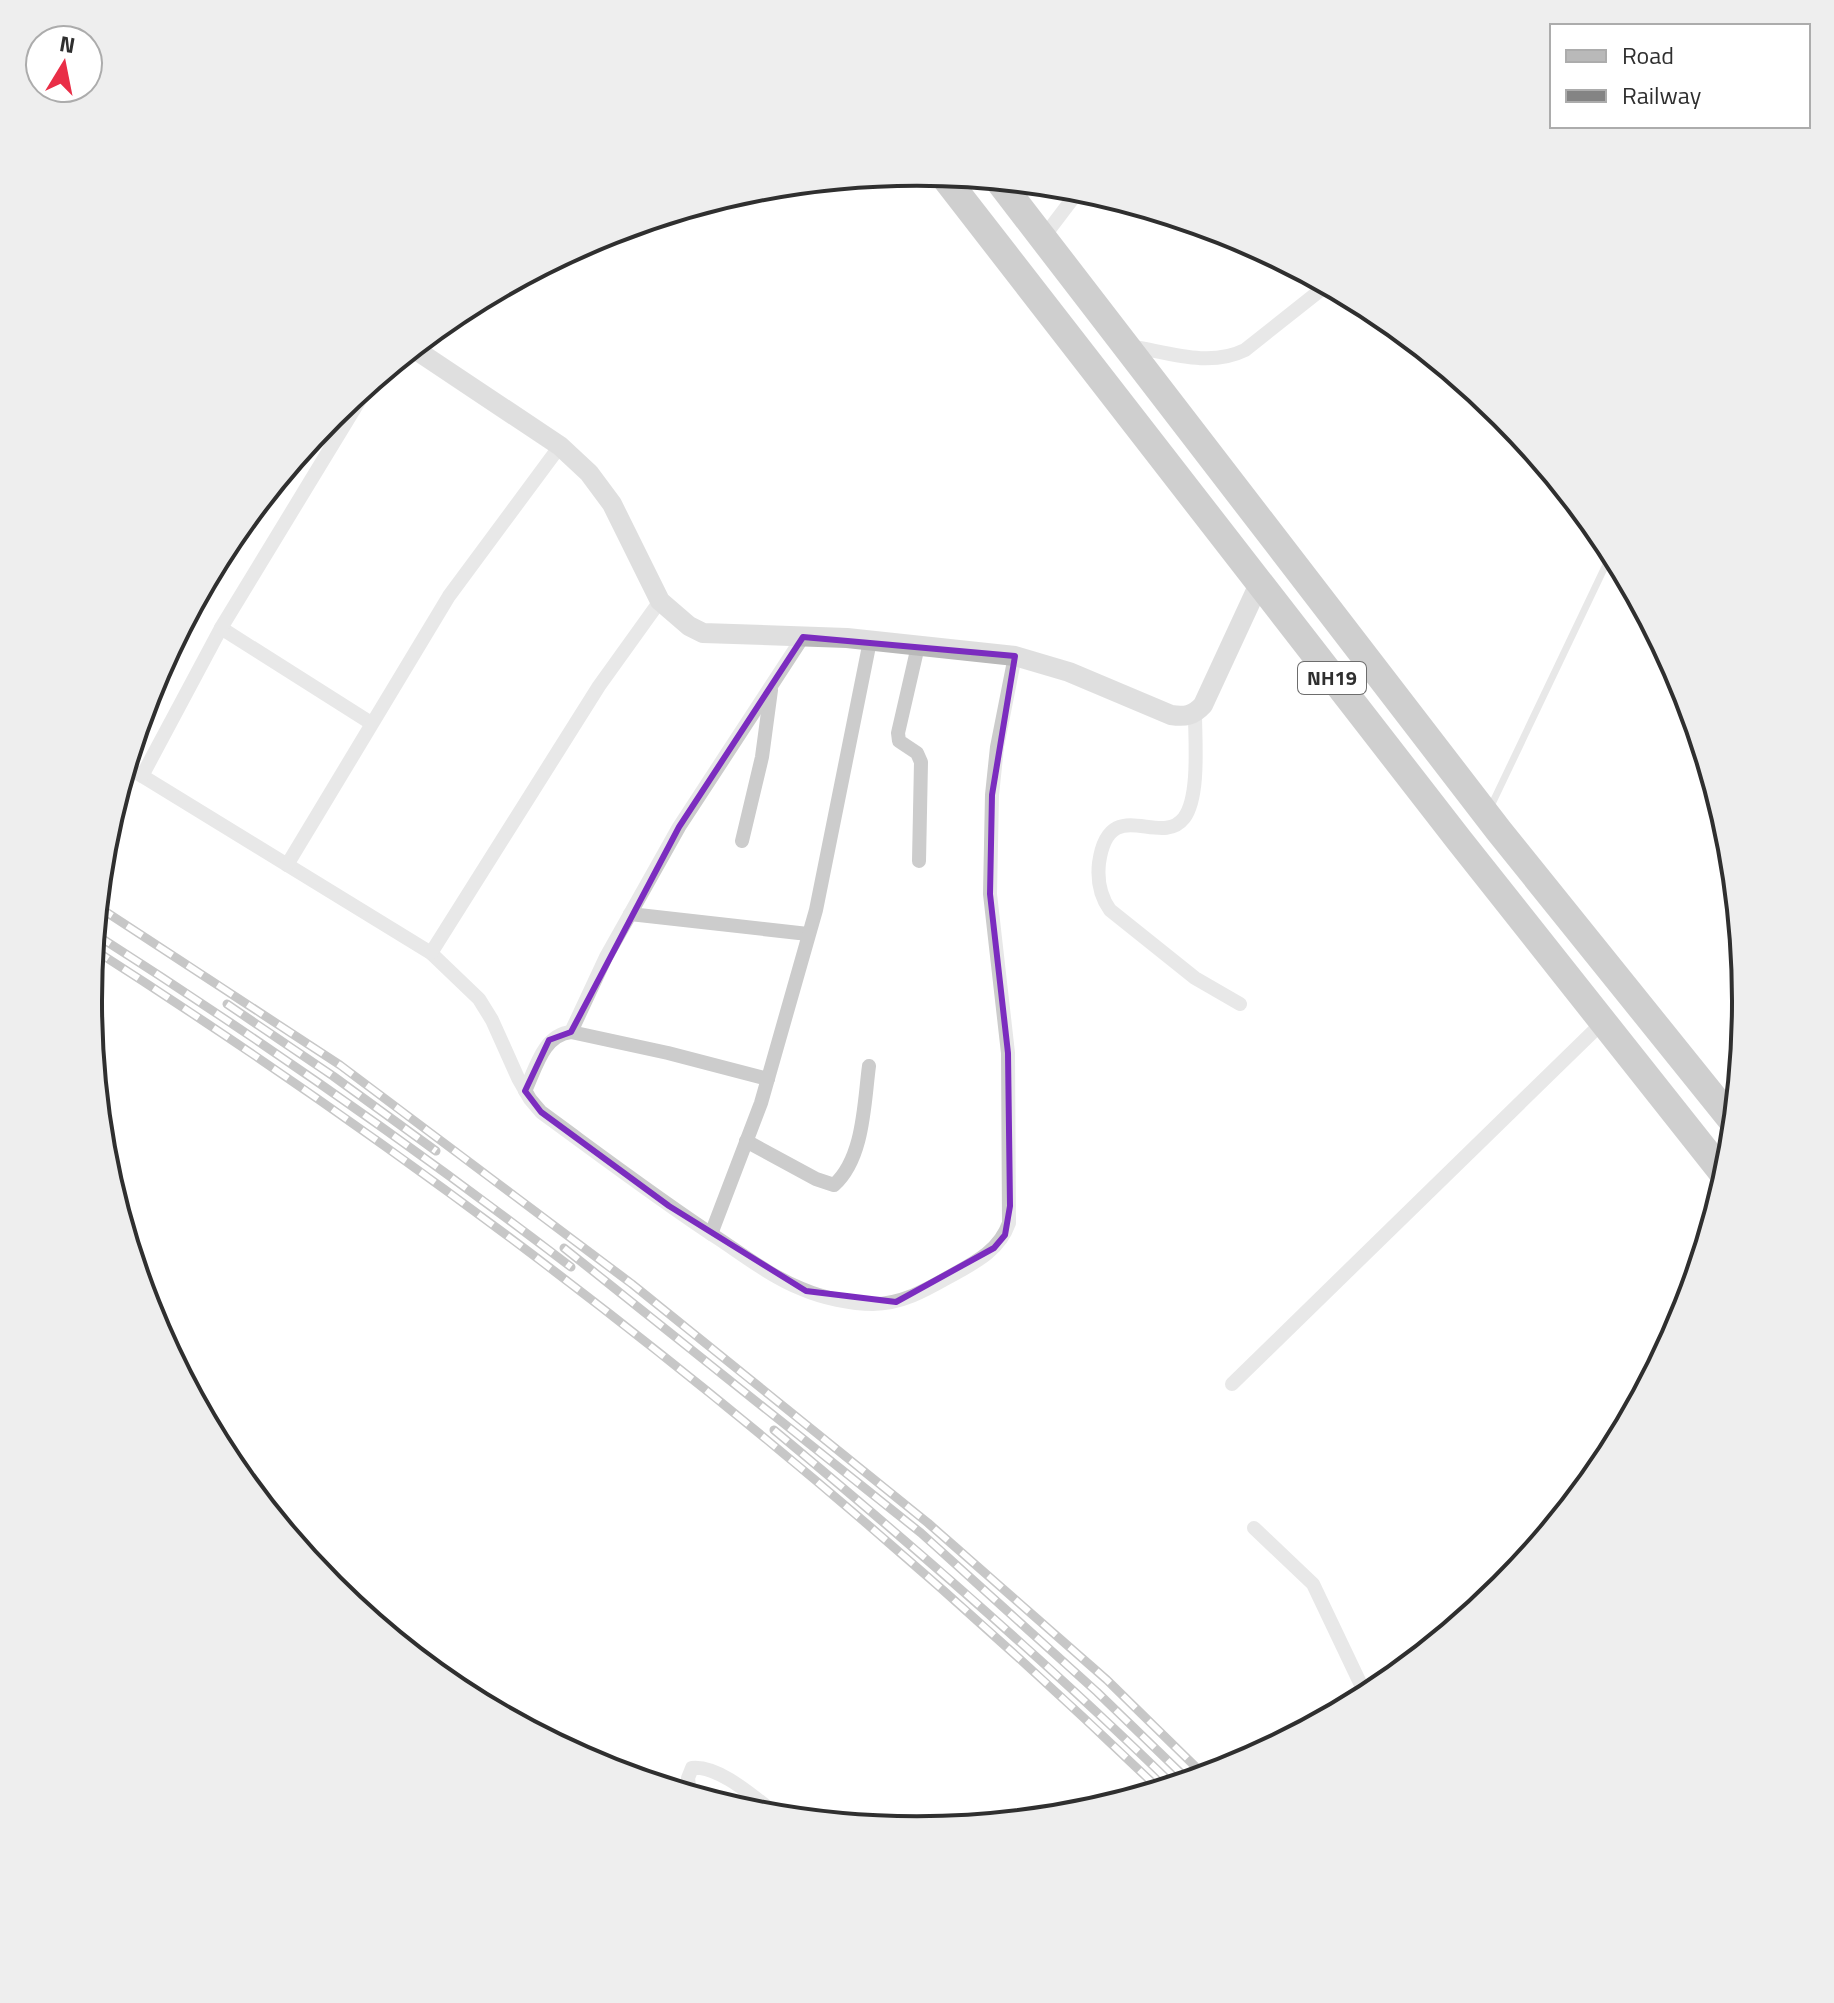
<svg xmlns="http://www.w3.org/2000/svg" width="1834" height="2003" font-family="'Titillium Web',sans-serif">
  <rect width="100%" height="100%" fill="#fff"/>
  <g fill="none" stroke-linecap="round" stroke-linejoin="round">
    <polyline stroke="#ccc" stroke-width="7" points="1491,806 1612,552"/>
    <g stroke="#ccc" stroke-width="14">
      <polyline points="1042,239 1080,189"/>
      <path d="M1129,346C1167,352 1209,368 1245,350L1327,285"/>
      <polyline points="221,628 371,723"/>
      <polyline points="918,646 898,733 899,741 917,753 921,762 919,861"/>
      <path d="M1195,714C1195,740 1200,797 1184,818C1160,849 1109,792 1099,863C1097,881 1100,896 1110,910L1195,978L1240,1004"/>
      <path d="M126,766L431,953L479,999L492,1020L518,1078L530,1099L541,1112C600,1155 658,1199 719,1239C746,1257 772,1277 802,1289C823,1298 851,1304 873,1304C901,1304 924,1291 947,1278C972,1264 999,1252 1009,1223L1008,1053L990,894L992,795L997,747L1015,656"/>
      <polyline points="142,776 221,628 370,383"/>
      <polyline points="742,841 762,757 771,690"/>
      <polyline points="287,865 449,596 560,446"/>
      <polyline points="630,914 808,934"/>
      <polyline points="431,953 599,686 660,601"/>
      <polyline points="571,1032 606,957 679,827 803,637"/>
      <path d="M525,1091C536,1068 543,1035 571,1032L668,1053L768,1079"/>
      <path d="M746,1141L816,1179L834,1185C864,1158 864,1103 869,1066"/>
      <polyline points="711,1234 761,1103 816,910 870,641"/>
      <polyline points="1232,1384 1603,1022"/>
      <polyline points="1254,1528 1313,1584 1362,1687 1369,1696"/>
      <path d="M690,1795L688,1778L692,1768C720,1765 757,1800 780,1817"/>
    </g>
    <path stroke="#b9b9b9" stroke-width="20" d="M413,348L560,446L589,473L612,504L660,601L689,626L703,633L847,638L1015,656L1069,672L1171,715C1185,717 1193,716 1203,705L1259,584"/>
    <g stroke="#969696" stroke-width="28">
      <polyline points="943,175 1459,840 1726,1177"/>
      <polyline points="999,181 1499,831 1734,1123"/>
    </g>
    <g stroke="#848484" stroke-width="9">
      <g id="rail">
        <polyline points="97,906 340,1065 632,1284 928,1523 1107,1680 1205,1776"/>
        <path d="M95,934C258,1038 417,1149 571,1267"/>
        <path d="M93,949C475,1193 833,1476 1160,1790"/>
        <polyline points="227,1004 333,1076 436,1151"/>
        <polyline points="564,1248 921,1533 1097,1692 1189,1781"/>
        <path d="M774,1430C911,1544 1046,1661 1174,1786"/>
      </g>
    </g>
    <use href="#rail" stroke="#fff" stroke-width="6" stroke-dasharray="18" stroke-linecap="butt"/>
  </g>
  <path d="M0 0H1834V2003H0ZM803,637L1015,656L992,795L990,894L1008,1053L1010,1206L1005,1235L994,1248L896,1302L806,1291L669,1206L541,1112L525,1091L549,1040L571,1032L679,827Z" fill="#fff" fill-opacity=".55" fill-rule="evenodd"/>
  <path fill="none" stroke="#7b2cbf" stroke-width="6" stroke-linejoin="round" d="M803,637L1015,656L992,795L990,894L1008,1053L1010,1206L1005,1235L994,1248L896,1302L806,1291L669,1206L541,1112L525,1091L549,1040L571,1032L679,827Z"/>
  <g text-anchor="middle" stroke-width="8" stroke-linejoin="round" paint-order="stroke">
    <rect fill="#fff" stroke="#6d6d6d" stroke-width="2" x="1298" y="662" width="68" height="32" rx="6"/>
    <g font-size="20" font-weight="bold" fill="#2f2f2f">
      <text x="1332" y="685">NH19</text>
    </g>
  </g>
  <path d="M0 0H1834V2003H0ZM102 1001a815 815 0 1 1 1630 0a815 815 0 1 1-1630 0Z" fill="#eee" fill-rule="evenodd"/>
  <path fill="none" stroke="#2f2f2f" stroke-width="4" d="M102 1001a815 815 0 1 1 1630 0a815 815 0 1 1-1630 0Z"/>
  <rect x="1550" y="24" width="260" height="104" fill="#ffffff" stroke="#acacac" stroke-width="2"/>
  <rect x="1566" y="50" width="40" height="12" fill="#b9b9b9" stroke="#acacac" stroke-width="2"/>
  <text x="1622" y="64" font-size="24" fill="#2f2f2f">Road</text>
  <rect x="1566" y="90" width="40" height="12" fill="#848484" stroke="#acacac" stroke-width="2"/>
  <text x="1622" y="104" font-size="24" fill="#2f2f2f">Railway</text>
  <g transform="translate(64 64) rotate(10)"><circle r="38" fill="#ffffff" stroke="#acacac" stroke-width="2"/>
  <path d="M0-6L14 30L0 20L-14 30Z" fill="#e92e47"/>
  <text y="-12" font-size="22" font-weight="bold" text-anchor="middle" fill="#2f2f2f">N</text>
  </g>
</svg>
